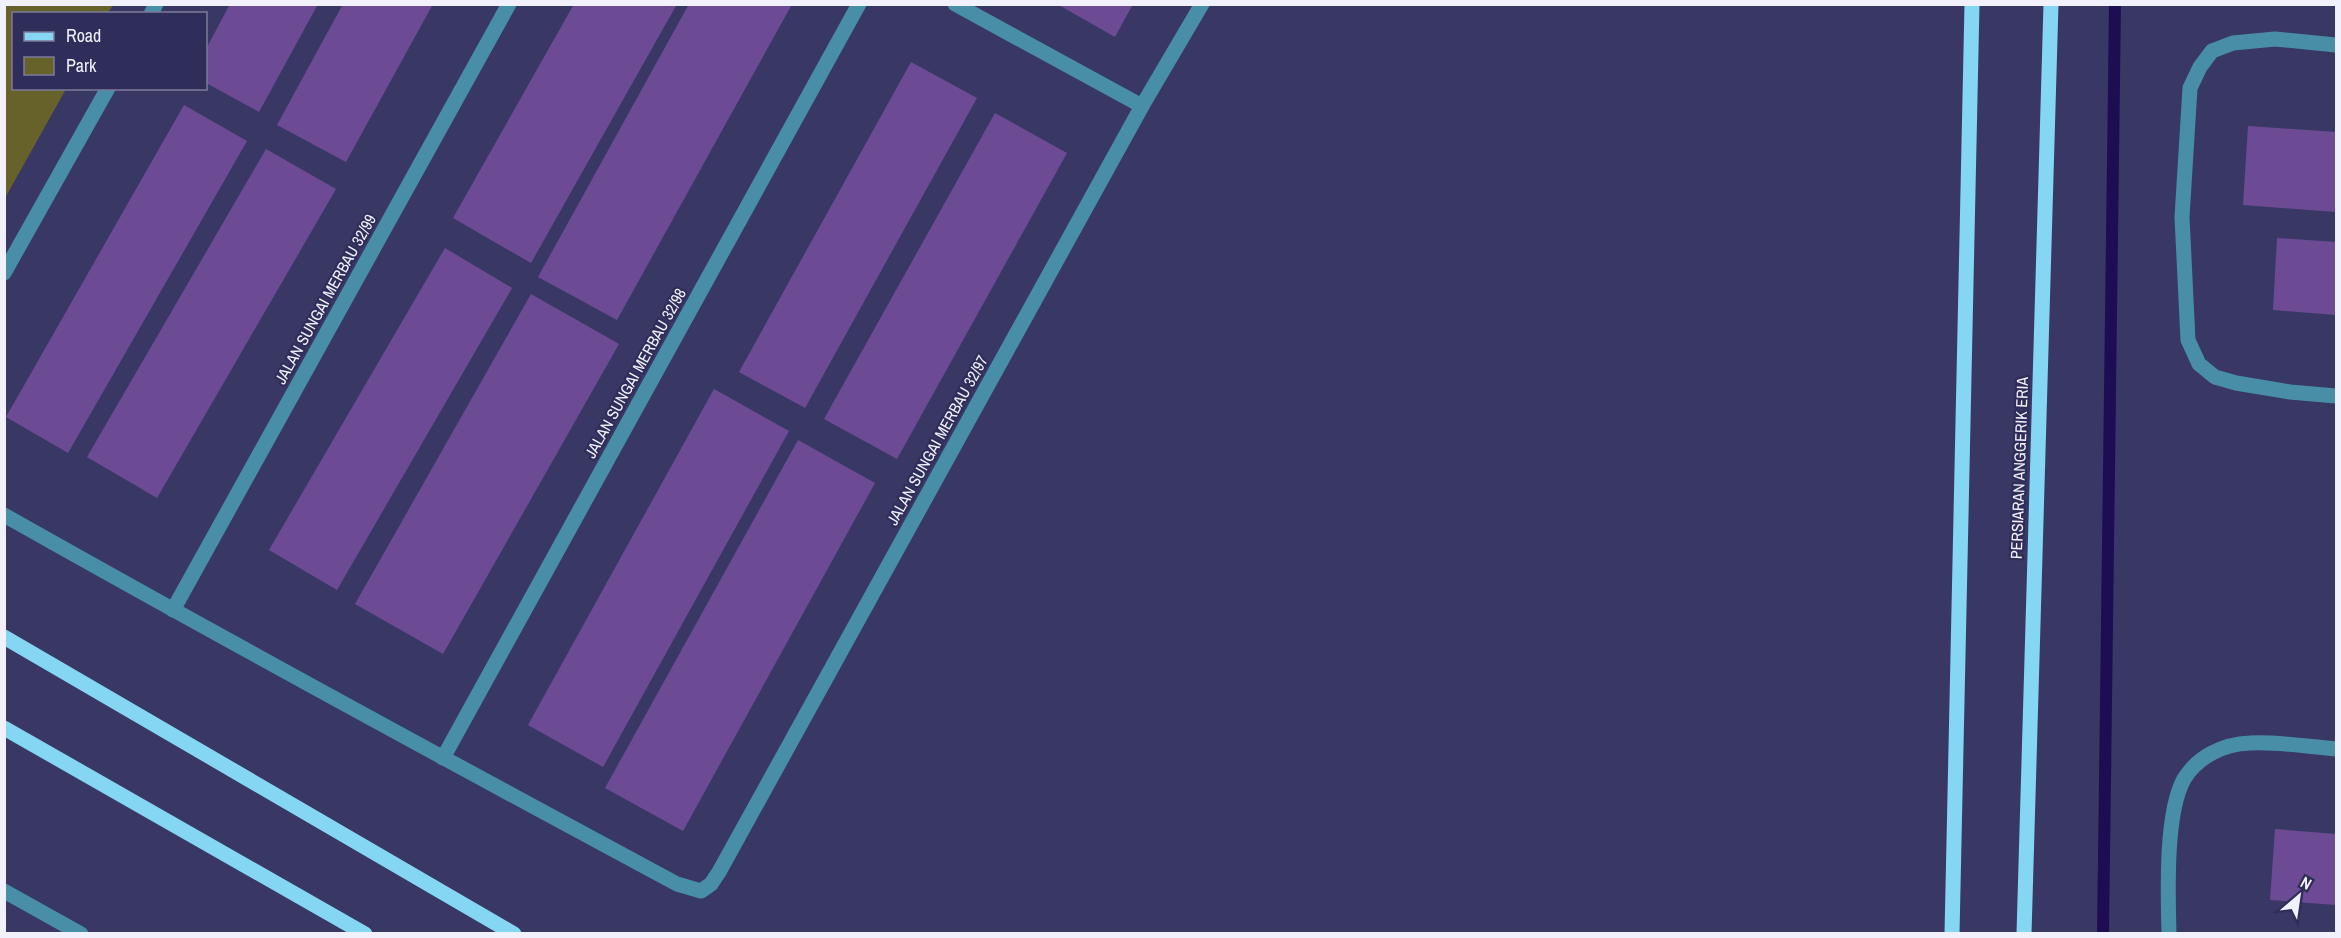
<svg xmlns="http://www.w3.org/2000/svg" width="2341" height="938" font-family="'Archivo Narrow',sans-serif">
  <rect width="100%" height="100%" fill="#393865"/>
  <polygon fill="#67612a" points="5,4 113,5 108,13 14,14 14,88 66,89 5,198"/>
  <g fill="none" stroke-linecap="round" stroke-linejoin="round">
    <polyline stroke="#1d0e54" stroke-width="12" points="2103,934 2115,4"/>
  </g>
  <g fill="#6c4b94">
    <polygon points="230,4 318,4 259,112 206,83 206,49"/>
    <polygon points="343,4 433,4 346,162 277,125"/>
    <polygon points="574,4 677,4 531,263 453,218"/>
    <polygon points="689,4 791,6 617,320 538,277"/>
    <polygon points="1057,4 1133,4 1115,37"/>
    <polygon points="911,62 977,98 805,408 739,372"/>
    <polygon points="184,105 247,141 68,453 6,417"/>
    <polygon points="995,113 1067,153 897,459 824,419"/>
    <polygon points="2248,126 2336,132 2336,212 2243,205"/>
    <polygon points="266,149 336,189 157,498 87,457"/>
    <polygon points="2277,238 2336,242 2336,315 2273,310"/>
    <polygon points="445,248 512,288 337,590 269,550"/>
    <polygon points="531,294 619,344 443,654 355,604"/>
    <polygon points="714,389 789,431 603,767 528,725"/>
    <polygon points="798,440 875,483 683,831 605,788"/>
    <polygon points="2275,829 2336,834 2336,905 2270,900"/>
  </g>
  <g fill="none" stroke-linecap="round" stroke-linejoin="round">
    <g stroke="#488ea7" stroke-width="15">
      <polyline points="955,4 1142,106"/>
      <polyline points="151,14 156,4"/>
      <polyline points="2336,45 2275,39 2233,43 2212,51 2200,67 2190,88 2182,217 2188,340 2199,364 2215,377 2236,383 2290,392 2336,396"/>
      <polyline points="4,273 108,88"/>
      <path d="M4,515C227,641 452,763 677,884L701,891L711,884L719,872L1142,106L1202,4"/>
      <polyline points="173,610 509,4"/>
      <polyline points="443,758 859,4"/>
      <polyline points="4,891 81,934"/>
      <path d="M2169,934C2168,894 2165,813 2184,779C2198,756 2224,744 2250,743C2274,741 2311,747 2336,749"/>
    </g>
    <g stroke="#84d6f3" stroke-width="15">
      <polyline points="4,637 514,934"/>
      <polyline points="4,728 365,934"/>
      <polyline points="1952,934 1972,4"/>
      <polyline points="2024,934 2051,4"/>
    </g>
  </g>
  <g text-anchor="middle" stroke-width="4.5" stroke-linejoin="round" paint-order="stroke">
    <g font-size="16" fill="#f0f1fc" stroke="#2f2d59">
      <text transform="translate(325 299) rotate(-61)" y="6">JALAN SUNGAI MERBAU 32/99</text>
      <text transform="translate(635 373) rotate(-61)" y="6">JALAN SUNGAI MERBAU 32/98</text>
      <text transform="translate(937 440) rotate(-61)" y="6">JALAN SUNGAI MERBAU 32/97</text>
      <text transform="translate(2019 468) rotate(-88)" y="6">PERSIARAN ANGGERIK ERIA</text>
    </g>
  </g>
  <rect width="2341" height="938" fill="none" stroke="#f0f1fc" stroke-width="12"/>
  <rect x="12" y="12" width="195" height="78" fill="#2f2d59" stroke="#7c7b9a" stroke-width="1.5"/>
  <rect x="24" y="32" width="30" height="9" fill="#84d6f3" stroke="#7c7b9a" stroke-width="1.5"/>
  <text x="66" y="42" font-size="18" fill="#f0f1fc">Road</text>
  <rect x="24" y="57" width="30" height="18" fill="#67612a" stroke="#7c7b9a" stroke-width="1.5"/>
  <text x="66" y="72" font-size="18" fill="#f0f1fc">Park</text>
  <g transform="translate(2299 896) rotate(29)" stroke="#2f2d59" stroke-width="4.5" paint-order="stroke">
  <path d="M0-4.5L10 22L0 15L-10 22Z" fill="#f0f1fc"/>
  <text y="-9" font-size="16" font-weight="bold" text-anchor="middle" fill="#f0f1fc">N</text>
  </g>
</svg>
